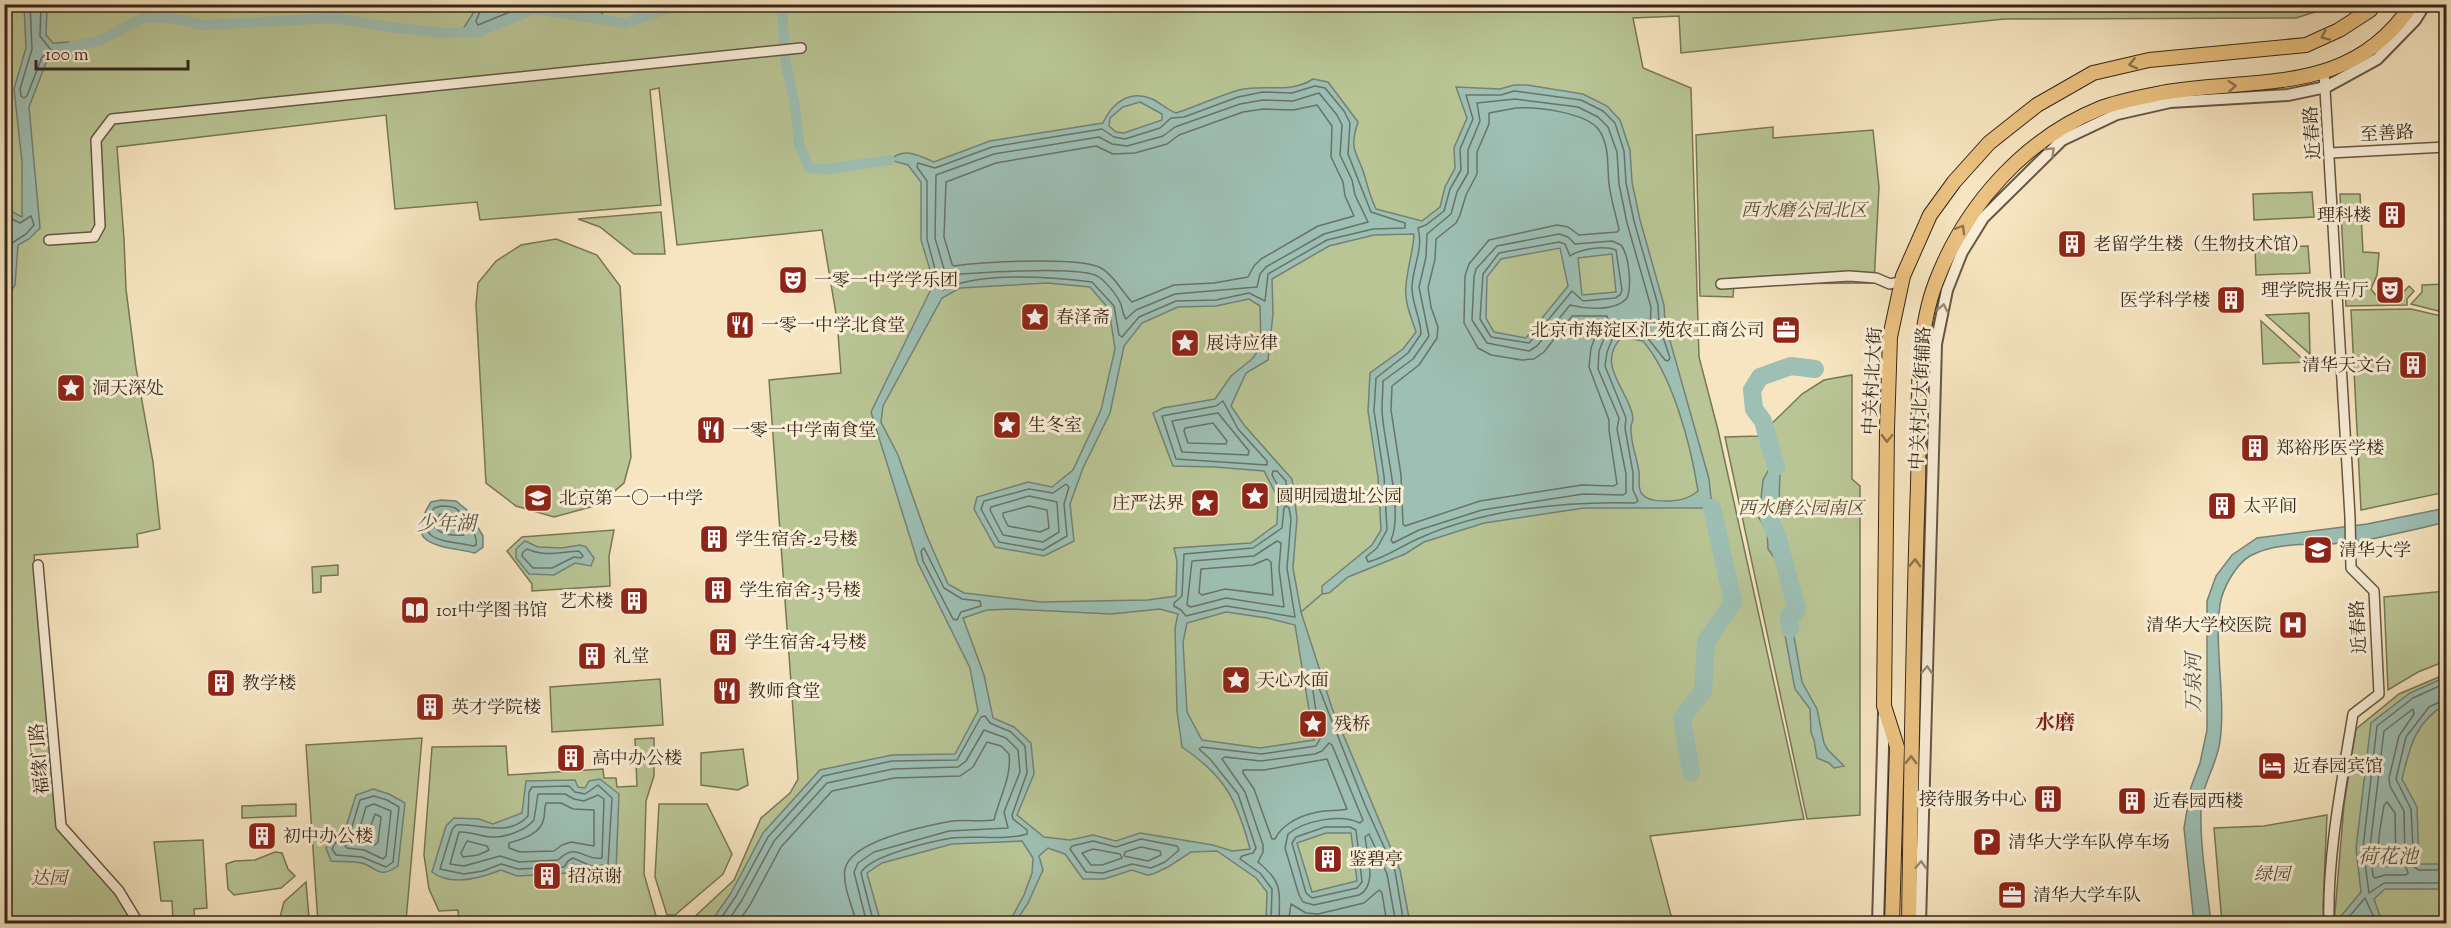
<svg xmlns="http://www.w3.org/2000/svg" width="2451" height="928" font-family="'Sorts Mill Goudy','Noto Serif SC',serif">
  <rect width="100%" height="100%" fill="#f6e5c0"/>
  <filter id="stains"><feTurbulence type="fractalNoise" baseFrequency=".00333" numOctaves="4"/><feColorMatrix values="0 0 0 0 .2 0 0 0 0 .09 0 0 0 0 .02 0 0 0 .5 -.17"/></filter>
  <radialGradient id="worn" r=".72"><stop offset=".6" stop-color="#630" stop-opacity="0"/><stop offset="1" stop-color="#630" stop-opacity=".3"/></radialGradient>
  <g fill="#b9c595" stroke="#787658" stroke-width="1.5">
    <polygon points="5,5 2337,5 2296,18 2004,19 1681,53 1679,16 1633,18 1643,68 1691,88 1699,357 1718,430 1804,819 1650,836 1673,923 688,923 734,880 761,818 790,793 798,779 769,380 841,373 837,320 822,230 677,245 659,88 650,90 661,205 480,220 477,202 395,209 386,115 117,147 124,239 126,289 136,368 153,462 160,529 137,534 138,547 34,555 61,826 139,923 5,924"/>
    <polygon points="1773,127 1773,138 1873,130 1879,187 1874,283 1734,284 1733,297 1700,296 1696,135"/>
    <polygon points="2312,192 2314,217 2254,220 2253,194"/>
    <path d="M2340,194H2360L2363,252L2379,253L2377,275L2371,289C2378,299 2383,302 2395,301L2409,286L2414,291L2407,299V305L2346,306Z"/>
    <polygon points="661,212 665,254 634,254 600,227 578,219"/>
    <polygon points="556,239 597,255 620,286 631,457 624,483 598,505 554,517 516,506 486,483 476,305 478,283 496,261 521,245"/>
    <polygon points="2308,246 2310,273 2256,275 2255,248"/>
    <polygon points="2446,284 2446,313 2411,304 2422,292 2422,285"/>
    <polygon points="2411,309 2446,317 2446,492 2361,510 2351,310"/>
    <polygon points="2309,313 2310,354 2266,315"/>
    <polygon points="2261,321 2306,362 2263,364"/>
    <polygon points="1852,375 1852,479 1860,486 1860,815 1807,819 1725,437 1759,436 1802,394 1824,380"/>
    <polygon points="614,530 609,556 610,586 532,591 532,584 507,551 522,537"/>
    <polygon points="338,565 338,575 321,576 321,592 313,593 312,567"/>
    <polygon points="2446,591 2446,661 2418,672 2388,690 2384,597"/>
    <polygon points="2446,674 2446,923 2334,924 2344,805 2356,729 2399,694"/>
    <polygon points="660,679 663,725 552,732 550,687"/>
    <polygon points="422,738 406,921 318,923 306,745"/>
    <polygon points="654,738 654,776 646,801 644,874 658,923 459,923 458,910 439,911 429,889 424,855 432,747 506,746 508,775 603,769 604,778 616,778 617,787 637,786 635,739"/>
    <polygon points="743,749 748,785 738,790 701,785 701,753"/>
    <polygon points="296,804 296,816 242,818 242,806"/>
    <polygon points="659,804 707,804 732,854 723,874 675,915 667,915 655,877"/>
    <polygon points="2327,815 2323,907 2324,923 2222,923 2214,828 2264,826"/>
    <polygon points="203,840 207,908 194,909 195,923 173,923 172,901 161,901 154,842"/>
    <polygon points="275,852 282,853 288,869 295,876 281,888 234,895 228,889 226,864 235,861 255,860"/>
    <polygon points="306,882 309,918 279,921 284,902"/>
  </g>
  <g fill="#9dbfb4" stroke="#748276" stroke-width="1.5" fill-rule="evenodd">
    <polygon points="479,4 597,5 603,15 602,20 535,9 478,32 461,32"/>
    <polygon points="24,5 47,5 46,35 53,43 70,42 70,51 47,60 29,107 40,228 29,239 18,245 15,285 5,300 5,208 22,217 22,162 14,89 26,48"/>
    <path d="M1313,79L1328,82L1358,122C1348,152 1358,152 1365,177C1368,189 1371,198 1376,209L1422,221L1440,207L1445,187L1455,168L1454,148L1467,118L1456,87L1500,89L1514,85H1527L1583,94L1607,106L1620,120L1630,150L1632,182L1640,220L1664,305L1665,323L1709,479L1712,508H1584L1484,523L1424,542L1405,554L1348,577L1329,593L1322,594L1301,612L1332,708L1400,870L1410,923H1266L1267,892L1256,878L1217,851L1191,852L1168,867L1153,874L1147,875L1132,870L1104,879H1083L1065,854L1048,848L1039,856L1043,870L1028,903L1015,923H1000L1011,919L1024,895L1032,873L1033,858L1022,841L952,844L882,863L867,873L881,923H710L731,893L763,833L820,770L892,755L955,754L978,711L970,668L918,563L871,412L934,283L921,240V182L908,165L890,160C904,147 918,155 934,162L990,141L1103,123C1112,103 1130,89 1152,99C1161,103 1167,110 1176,113C1198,106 1218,96 1239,90C1264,84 1290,94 1313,79ZM1140,102L1162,114V120L1124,133L1116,132L1109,126L1110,118L1123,107ZM1414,234C1413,253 1407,268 1406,286C1404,301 1411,317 1416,332L1403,349L1370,373L1368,411L1378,477L1381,530L1372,545L1322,586V594L1301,612L1293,568L1297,518L1292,479L1244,425L1231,406L1246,373L1268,360L1273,314L1272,279L1329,246L1374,235ZM1560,248L1568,286L1526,338L1494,332L1486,318L1487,277L1501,259ZM1612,254L1616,292L1582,295L1578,258ZM1047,283L1090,287L1109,309L1115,349L1101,410L1073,470L1052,487L1028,482L977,497L974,509L995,547L1044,556L1074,541L1070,504L1083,468L1110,413L1124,346L1142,323L1178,307L1216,306L1249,299L1260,306L1261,347L1252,359L1231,376L1215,399L1163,408L1153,413L1173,466L1215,467L1264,471L1278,498L1277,524L1251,543L1174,548L1177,561L1176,596L1148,600L1041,602L964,593L948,584L926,534L898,455L881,422L883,406L942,298L960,288ZM1622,337L1643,341C1673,376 1691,446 1698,491C1689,499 1679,501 1668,501C1659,501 1648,501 1642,494C1637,488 1640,479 1639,472C1637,457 1630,442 1631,427C1631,424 1633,421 1633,418C1630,391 1594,365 1622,337ZM1013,609L1111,614L1160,609L1178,614L1175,628L1177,711L1182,747C1225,776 1237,800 1250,849L1232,851L1213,845L1140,833L1116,841L1093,835L1070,840L1044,837L1017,815L1034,774L1031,743L1014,727L993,718L984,675L963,618L987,610ZM1226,612L1267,618L1295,625L1314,740L1260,748L1202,740L1187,712L1183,642L1187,623ZM1326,833H1351L1357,881L1312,892L1297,843Z"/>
    <polygon points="1773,443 1776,462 1780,469 1778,545 1786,556 1797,613 1791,620 1802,682 1817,709 1824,743 1828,750 1844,766 1834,768 1829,763 1817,758 1814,740 1811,733 1810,709 1795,689 1782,619 1789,606 1784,574 1778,568 1776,560 1768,549 1767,531 1759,518 1763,480 1769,469 1768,445"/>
    <path d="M441,500L456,501L468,511L483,536V547L475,553C442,545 401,548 431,502Z"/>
    <path d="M2446,508V522C2419,529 2390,535 2362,541C2327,548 2283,538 2250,556C2236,564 2222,589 2220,605C2214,650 2226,696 2220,741C2217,766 2201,785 2201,810C2200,848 2207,886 2211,923H2194L2184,828L2191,787L2200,763L2207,730V601L2216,576L2232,555L2257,538L2367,524Z"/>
    <polygon points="525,541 538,547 562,548 580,545 586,547 594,558 591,566 575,563 554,575 529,574 516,558 516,549"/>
    <path d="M2446,677V704C2415,722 2410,746 2402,779L2417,807L2419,864H2446V889H2385L2374,899L2381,919L2393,923H2341V916L2361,892L2356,848L2371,723L2410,693Z"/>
    <path d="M600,779L619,794L616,871L588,872L573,864L568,873L517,876L501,870C481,878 451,887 432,872L446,826L454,818L479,819L493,824L522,813L526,781L575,780L578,787L585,788L589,781Z"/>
    <path d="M373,789L389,794L405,803L398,866C379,879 379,869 362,863C352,861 340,862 331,861L326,848L332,835L346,827L356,795Z"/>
  </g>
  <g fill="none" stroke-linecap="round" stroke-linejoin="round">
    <g stroke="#6a7367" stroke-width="1.5">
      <polyline points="30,4 32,49 20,89 21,96 24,98 27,96 42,57 51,50 40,36 41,4"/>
      <polyline points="483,4 476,21 478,25 529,4"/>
      <path d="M1315,86L1325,88L1344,111L1350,123L1348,154L1371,212L1405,223V228L1373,229L1327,240L1268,274L1265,301L1249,293L1216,300L1176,301L1139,317L1122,337L1119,335L1114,306L1092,282C1052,277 978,271 943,290L940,288L927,239V181L917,167L918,163L935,168L992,147L1102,129L1114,137L1125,139L1160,128L1171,118L1184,117L1238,97L1263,92L1292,93Z"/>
      <path d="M1514,91L1581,100L1603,111L1615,123L1624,151L1626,183L1634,221L1658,305L1659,325L1670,358L1668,361L1665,360L1646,336L1623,332L1618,333L1612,340L1607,352L1605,366L1626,418L1625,428L1633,473V490L1638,501L1635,503C1566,501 1486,509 1422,537C1404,544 1388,557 1368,562L1366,557L1377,548L1387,530L1384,476L1374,411L1376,378L1408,353L1421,334C1421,319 1412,304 1412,288C1412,268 1424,249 1418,228L1426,225L1444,211L1450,189L1461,170L1460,149L1473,119L1466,95H1501Z"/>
      <path d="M1319,93L1337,115L1342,125L1340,155L1352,180L1355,195L1368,222L1324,234L1266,267L1260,274L1257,287L1175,294L1136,310L1126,319C1122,314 1123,308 1120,302C1116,294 1106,282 1099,277C1082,265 983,273 959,274L949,278L946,276L935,238L936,175L994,154L1099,137L1112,144L1127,146L1163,136L1175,127L1240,104L1263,100L1293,101Z"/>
      <path d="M1515,99L1578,107L1598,117L1608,127L1617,152L1619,184L1627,223L1651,307L1650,327L1623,324L1616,326L1605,336L1599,351L1598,369L1619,418L1617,429L1626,474V493L1623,495L1583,494L1482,510L1419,530L1393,543L1391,540C1404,512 1383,442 1382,410C1382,400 1383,391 1383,381L1413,359L1429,336L1419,287L1426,257L1427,234L1451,214L1457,192L1468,173V150L1480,121L1477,103Z"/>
      <path d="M1317,105L1332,126L1331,157L1343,182L1345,196L1354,216L1318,226L1261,259L1254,266L1248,277L1214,283L1174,285L1132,302C1122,292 1114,275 1101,268C1080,256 982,262 954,266L952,264L944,237L946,182L996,163L1096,146L1113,154L1135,153L1167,144L1179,135L1243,112L1263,109L1293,110Z"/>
      <path d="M1516,108C1537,107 1586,112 1599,130C1610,146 1607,167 1609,184C1611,200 1616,215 1619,230L1617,232L1579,235L1568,227L1557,225L1489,240L1469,264L1465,276L1464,323L1478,348L1491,355L1522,360L1534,359L1544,352L1572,316H1607L1608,320L1596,335L1591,348L1589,367L1609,420V430L1617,484L1614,486L1582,485L1480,501L1405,526L1403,524L1401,475L1391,410L1392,386L1419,365L1437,338L1438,327L1431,307L1428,288L1435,259L1436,239L1456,223L1460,215L1466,195L1477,174V152L1489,124V113Z"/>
      <polyline points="4,215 20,223 31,216 34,225 26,234 12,243 10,282 4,289"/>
      <path d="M1559,234L1568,237L1575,244L1612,241L1621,245C1629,255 1632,286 1627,298C1615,312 1585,309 1570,305L1537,346L1529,351L1487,343L1472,320L1474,277L1476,269L1497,246Z"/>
      <path d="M1559,242L1565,244L1570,256C1580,249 1604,245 1616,250L1622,290L1620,295L1615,298L1583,301L1572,291L1529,343L1491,337L1480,319L1483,274L1499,253Z"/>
      <polygon points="1223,401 1238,429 1267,461 1267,465 1176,459 1162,416 1216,406"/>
      <polygon points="1218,413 1249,451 1248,455 1182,452 1172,421"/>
      <polygon points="1213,423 1227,441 1226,444 1188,443 1184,431 1185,428"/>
      <polygon points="1273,471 1277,471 1286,481 1286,495 1282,493 1272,475"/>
      <polygon points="1066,484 1069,487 1064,504 1067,536 1043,550 999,542 981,509 984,501 1029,489 1053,493"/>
      <polygon points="1029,496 1057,502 1059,532 1043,542 1003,535 990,510 991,507"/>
      <path d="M441,506C446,506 451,506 455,508C465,514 478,534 476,545L473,546C448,540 411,543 434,508Z"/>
      <polygon points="1029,506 1047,510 1049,528 1040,532 1008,526 1003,516 1003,513"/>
      <polygon points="1286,506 1289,508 1291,519 1287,568 1295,617 1226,606 1186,616 1181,610 1174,606 1174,603 1182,596 1184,554 1253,548 1282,528 1284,508"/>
      <path d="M440,514C453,513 462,522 464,535C454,536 437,535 434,524Z"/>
      <polygon points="1277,541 1281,543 1279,569 1284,607 1226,598 1191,607 1187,605 1192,561 1254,556"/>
      <polygon points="924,548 944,588 962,599 980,601 981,606 961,612 957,620 953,619 923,561 921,551"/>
      <path d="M527,549C545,557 560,552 579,551L583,556L581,558L574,557L552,568H533L522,556L523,552Z"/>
      <polygon points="1267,559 1271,562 1273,595 1225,589 1202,595 1199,593 1201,569 1253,565"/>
      <polyline points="2446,683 2413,698 2377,726 2363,848 2369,893 2384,883 2446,883"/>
      <polyline points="2446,699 2429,707 2406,737 2396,779 2411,809 2414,867 2419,870 2446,870"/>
      <polygon points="2413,709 2414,714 2399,736 2389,778 2390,786 2404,811 2405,864 2408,873 2406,875 2385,875 2375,878 2373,876 2370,847 2384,731"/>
      <path d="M1327,759L1347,809C1340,811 1332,810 1324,811C1306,813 1283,822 1275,839H1272L1254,789L1243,773V770H1264Z"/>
      <path d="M598,785L612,798L608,865L591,866L573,858L568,861L564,867L518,869L501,864L483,871L464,874L440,869L452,830L456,825C481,823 508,838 528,816L529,792L532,787L569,786L575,792L585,794Z"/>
      <path d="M538,794H565L574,799L584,801L598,795L604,799L602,858C582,861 578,841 558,860L519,862L500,856L464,866L450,864L459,832C472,831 482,838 494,837C507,837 526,830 534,820Z"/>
      <polygon points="374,796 387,800 399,807 393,862 386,867 362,857 336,855 332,849 337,840 351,830 360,800"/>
      <path d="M2387,802L2395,813L2396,864L2393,866H2383C2373,852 2382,822 2384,805Z"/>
      <path d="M546,803H561L573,809L594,810V846L571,842L562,845L554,851L520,852L509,848V843C523,839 541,834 544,818C545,812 544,808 546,803Z"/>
      <polygon points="374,804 391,811 386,856 383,859 364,850 347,848 345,846 358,834 366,807"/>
      <polygon points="375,814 381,817 378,842 375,845 366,839"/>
      <polygon points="1325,827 1350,827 1356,830 1362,882 1357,888 1312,898 1306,893 1292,843 1296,837"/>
      <polygon points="1141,839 1177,846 1179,850 1165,862 1151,868 1132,864 1103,873 1086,872 1070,849 1072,846 1093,841 1116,847"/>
      <polygon points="467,841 487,846 489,850 478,855 463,857 461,853"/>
      <polygon points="1141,847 1160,851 1161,855 1148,861 1124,856 1125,852"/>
      <polygon points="1093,849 1120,854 1122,858 1102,865 1091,865 1082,853"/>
      <path d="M717,924L736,896L768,837L823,776L892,761L957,760L981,717L985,716L990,723L1011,732L1025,746L1027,773L1012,815L1013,819L1027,830V834C1004,841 976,835 952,838C933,841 868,856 861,873L874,924"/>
      <polyline points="726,924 742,900 774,841 827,783 893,769 958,767 966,761 984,730 1006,738 1018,750 1020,772 1004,812 1008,828 949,831 874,852 858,863 854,872 867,924"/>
      <path d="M737,924L750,905L781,847L832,791L894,778L960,776L973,767L987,742L1001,746L1009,754C1012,777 999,798 994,820C979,822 962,819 947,822C922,827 851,841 845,869C842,885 853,908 857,924"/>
      <polyline points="1271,924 1272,889 1260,873 1240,859 1242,856 1253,853 1256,848 1238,794 1210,759 1199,749 1202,747 1261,754 1316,746 1320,739 1312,684 1315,681 1317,683 1365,805 1395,871 1404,924"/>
      <path d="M1279,924C1279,893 1285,884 1258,862L1263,852V845L1245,792L1222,759L1225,757L1261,761L1315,754L1322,751L1329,743L1332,745L1363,820L1360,823C1341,813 1304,821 1288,834L1285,848L1299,895L1303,902L1314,905L1359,895C1378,886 1367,854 1365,837L1369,834L1387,874L1396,924"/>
      <polyline points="1288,924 1291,904 1306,913 1318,914 1364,903 1379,890 1382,893 1387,924"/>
      <polyline points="2347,924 2348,918 2365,898 2377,924"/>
    </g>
    <g stroke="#9dbfb4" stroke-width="10">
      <polyline points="782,4 785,59 795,106 799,144 809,168 828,169 890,160"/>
      <polyline points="334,18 335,4"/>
      <polyline points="70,47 101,40 143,18 171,18 203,25 334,18 388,27 443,33 478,32 535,9 625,23 682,4"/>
    </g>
    <g stroke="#9dbfb4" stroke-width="18">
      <polyline points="1776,467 1763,421 1754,409 1752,390 1760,377 1791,366 1815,369"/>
      <polyline points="1769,518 1778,539 1797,610 1789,616 1790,629"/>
      <polyline points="1691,772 1682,718 1703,691 1706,642 1733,602 1712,508"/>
    </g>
    <g stroke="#665644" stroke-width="12">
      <g id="minor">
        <path d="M2324,72L2350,517L2351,568L2374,591L2379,694L2353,714C2342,781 2327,856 2329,924"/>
        <polyline points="2330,153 2446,147"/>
        <polyline points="49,240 94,237 100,226 96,140 112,119 801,48"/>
        <polyline points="1721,284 1849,276 1876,278 1890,284 1902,281"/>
        <polyline points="38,565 61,826 119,891 139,924"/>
      </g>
    </g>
    <g stroke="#665644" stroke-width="14">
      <g id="tertiary">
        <polyline points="1878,924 1884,713"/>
        <polyline points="1920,924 1936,344 1947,290 1962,252 1983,218 2062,140 2117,114 2170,102 2288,95 2326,87 2377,59 2415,20 2425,4"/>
      </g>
    </g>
    <g stroke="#36271a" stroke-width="16">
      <g id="primary">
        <polyline points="1892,924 1897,747 1884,706 1887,429 1890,337 1903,276 1930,215 1954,182 1989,143 2037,105 2093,73 2149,60 2306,45 2339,30 2370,10 2374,4"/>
        <path d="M1909,924C1911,777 1913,631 1918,485C1920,422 1913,341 1936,282C1965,206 2024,139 2101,108C2119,101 2142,97 2161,93C2255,76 2351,98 2412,4"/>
      </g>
    </g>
    <use href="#minor" stroke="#f9eed6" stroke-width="9"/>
    <use href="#tertiary" stroke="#f9eed6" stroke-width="10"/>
    <use href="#primary" stroke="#ebc280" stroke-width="14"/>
  </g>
  <defs><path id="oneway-chevron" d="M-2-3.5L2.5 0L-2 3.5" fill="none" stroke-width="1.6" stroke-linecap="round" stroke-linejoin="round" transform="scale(1.5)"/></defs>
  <g stroke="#90744d">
    <use href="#oneway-chevron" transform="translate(2325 36) rotate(156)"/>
    <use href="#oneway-chevron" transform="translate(2133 64) rotate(167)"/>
    <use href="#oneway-chevron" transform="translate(2232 86) rotate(-5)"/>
    <use href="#oneway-chevron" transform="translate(1961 229) rotate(-60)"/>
    <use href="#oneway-chevron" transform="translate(1887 438) rotate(91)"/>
    <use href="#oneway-chevron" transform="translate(1915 563) rotate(-88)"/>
    <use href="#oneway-chevron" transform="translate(1911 760) rotate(-89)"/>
  </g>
  <g stroke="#988a78">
    <use href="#oneway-chevron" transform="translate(2051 151) rotate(-44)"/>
    <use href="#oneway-chevron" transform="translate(1943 308) rotate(-79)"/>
    <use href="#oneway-chevron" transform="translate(1927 670) rotate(-88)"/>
    <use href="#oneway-chevron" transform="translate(1921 865) rotate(-88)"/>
  </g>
  <defs>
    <g id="building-square" transform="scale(1.5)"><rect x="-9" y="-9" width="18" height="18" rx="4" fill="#8f2418" stroke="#f9eed6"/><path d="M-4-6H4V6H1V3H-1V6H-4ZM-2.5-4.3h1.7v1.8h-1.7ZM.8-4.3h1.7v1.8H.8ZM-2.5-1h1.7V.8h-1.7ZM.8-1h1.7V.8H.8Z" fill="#fff"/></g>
    <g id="theatre-square" transform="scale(1.5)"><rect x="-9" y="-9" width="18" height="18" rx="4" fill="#8f2418" stroke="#f9eed6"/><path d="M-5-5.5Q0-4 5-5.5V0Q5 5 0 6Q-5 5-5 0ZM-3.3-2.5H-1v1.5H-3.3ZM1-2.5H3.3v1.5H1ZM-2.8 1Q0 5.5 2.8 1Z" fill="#fff"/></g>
    <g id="sight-square" transform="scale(1.5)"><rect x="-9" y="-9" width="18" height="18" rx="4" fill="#8f2418" stroke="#f9eed6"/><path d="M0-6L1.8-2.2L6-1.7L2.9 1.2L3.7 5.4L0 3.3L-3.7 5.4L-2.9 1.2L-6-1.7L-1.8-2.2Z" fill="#fff"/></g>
    <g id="restaurant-square" transform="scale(1.5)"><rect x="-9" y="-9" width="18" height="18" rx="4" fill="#8f2418" stroke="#f9eed6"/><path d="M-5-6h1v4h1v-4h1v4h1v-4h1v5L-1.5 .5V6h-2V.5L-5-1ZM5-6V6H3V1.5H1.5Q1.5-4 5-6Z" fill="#fff"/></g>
    <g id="office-square" transform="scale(1.5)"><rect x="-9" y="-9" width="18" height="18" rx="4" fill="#8f2418" stroke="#f9eed6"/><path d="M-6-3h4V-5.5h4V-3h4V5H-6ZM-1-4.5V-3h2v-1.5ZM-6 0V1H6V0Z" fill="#fff"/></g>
    <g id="school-square" transform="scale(1.5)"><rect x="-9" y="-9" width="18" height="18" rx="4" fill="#8f2418" stroke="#f9eed6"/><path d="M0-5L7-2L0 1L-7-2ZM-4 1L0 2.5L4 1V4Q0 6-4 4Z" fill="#fff"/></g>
    <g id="university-square" transform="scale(1.5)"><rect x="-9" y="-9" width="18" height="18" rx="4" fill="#8f2418" stroke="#f9eed6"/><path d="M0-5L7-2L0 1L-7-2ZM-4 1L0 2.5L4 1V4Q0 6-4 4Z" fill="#fff"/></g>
    <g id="library-square" transform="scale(1.5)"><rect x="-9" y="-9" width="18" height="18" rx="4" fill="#8f2418" stroke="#f9eed6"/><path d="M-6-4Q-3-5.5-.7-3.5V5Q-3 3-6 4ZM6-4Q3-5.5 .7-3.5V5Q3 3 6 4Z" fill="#fff"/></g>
    <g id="hospital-square" transform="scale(1.5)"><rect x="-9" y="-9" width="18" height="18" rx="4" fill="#8f2418" stroke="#f9eed6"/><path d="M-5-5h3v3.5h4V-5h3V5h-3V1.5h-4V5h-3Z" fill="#fff"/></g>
    <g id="hotel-square" transform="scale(1.5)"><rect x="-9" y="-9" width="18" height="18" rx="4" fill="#8f2418" stroke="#f9eed6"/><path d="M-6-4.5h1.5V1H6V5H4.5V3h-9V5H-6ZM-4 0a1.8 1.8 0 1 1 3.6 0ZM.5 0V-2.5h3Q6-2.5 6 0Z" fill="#fff"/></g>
    <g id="parking-square" transform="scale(1.5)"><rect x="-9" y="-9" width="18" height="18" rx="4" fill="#8f2418" stroke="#f9eed6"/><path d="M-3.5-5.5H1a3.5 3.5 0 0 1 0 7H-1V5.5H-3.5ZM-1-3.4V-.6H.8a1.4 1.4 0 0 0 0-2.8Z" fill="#fff"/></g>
  </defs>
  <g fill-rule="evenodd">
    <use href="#building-square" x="2392" y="215"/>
    <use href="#building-square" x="2072" y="244"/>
    <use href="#theatre-square" x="793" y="280"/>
    <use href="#theatre-square" x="2390" y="290"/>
    <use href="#building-square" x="2231" y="300"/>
    <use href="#sight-square" x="1035" y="317"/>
    <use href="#restaurant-square" x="740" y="325"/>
    <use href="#office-square" x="1786" y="330"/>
    <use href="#sight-square" x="1185" y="343"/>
    <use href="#building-square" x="2413" y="365"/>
    <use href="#sight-square" x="71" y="388"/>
    <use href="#sight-square" x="1007" y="425"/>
    <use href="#restaurant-square" x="711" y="430"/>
    <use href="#building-square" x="2255" y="448"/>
    <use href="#sight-square" x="1255" y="496"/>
    <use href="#school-square" x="538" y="498"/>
    <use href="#sight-square" x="1205" y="503"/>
    <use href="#building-square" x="2222" y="506"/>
    <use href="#building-square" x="714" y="539"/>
    <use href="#university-square" x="2318" y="550"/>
    <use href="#building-square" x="718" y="590"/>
    <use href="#building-square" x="634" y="601"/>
    <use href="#library-square" x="415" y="610"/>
    <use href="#hospital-square" x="2293" y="625"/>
    <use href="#building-square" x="723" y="642"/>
    <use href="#building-square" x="592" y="656"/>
    <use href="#sight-square" x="1236" y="680"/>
    <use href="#building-square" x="221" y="683"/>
    <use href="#restaurant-square" x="727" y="691"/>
    <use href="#building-square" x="430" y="707"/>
    <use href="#sight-square" x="1313" y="724"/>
    <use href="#building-square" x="571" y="758"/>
    <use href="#hotel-square" x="2272" y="766"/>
    <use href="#building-square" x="2048" y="799"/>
    <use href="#building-square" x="2132" y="801"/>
    <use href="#building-square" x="262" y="836"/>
    <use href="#parking-square" x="1987" y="842"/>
    <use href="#building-square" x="1328" y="859"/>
    <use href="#building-square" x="547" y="876"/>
    <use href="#office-square" x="2012" y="895"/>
  </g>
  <g text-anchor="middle" stroke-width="6" stroke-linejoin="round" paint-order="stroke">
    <g font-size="18" fill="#36271a" stroke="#f9eed6">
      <text transform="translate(2312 133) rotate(-94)" y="6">近春路</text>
      <text transform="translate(2387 133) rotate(-3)" y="6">至善路</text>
      <text transform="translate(1872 381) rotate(-87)" y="6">中关村北大街</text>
      <text transform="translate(1920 398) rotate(-87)" y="6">中关村北大街辅路</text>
      <text transform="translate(2358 627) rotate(-93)" y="6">近春路</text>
      <text transform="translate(39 759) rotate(-95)" y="6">福缘门路</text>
    </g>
    <g font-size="18" font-style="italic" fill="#574e39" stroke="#f9eed6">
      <text x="1804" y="216">西水磨公园北区</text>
      <text x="1801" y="514">西水磨公园南区</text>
      <text x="2272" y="880">绿园</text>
      <text x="49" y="884">达园</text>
    </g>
    <g font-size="18" fill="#36271a" stroke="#f9eed6" text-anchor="start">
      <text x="2371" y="221" text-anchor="end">理科楼</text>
      <text x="2093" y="250">老留学生楼（生物技术馆）</text>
      <text x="814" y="286">一零一中学学乐团</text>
      <text x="2369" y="296" text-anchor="end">理学院报告厅</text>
      <text x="2210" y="306" text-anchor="end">医学科学楼</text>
      <text x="1056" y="323">春泽斋</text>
      <text x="761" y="331">一零一中学北食堂</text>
      <text x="1765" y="336" text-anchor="end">北京市海淀区汇苑农工商公司</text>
      <text x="1206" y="349">展诗应律</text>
      <text x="2392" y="371" text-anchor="end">清华天文台</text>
      <text x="92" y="394">洞天深处</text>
      <text x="1028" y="431">生冬室</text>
      <text x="732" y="436">一零一中学南食堂</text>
      <text x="2276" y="454">郑裕彤医学楼</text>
      <text x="1276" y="502">圆明园遗址公园</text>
      <text x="559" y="504">北京第一〇一中学</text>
      <text x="1184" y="509" text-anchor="end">庄严法界</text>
      <text x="2243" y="512">太平间</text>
      <text x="735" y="545">学生宿舍-2号楼</text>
      <text x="2339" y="556">清华大学</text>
      <text x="739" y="596">学生宿舍-3号楼</text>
      <text x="613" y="607" text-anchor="end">艺术楼</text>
      <text x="436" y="616">101中学图书馆</text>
      <text x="2272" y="631" text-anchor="end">清华大学校医院</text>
      <text x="744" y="648">学生宿舍-4号楼</text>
      <text x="613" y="662">礼堂</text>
      <text x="1257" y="686">天心水面</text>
      <text x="242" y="689">教学楼</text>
      <text x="748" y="697">教师食堂</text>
      <text x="451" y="713">英才学院楼</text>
      <text x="1334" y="730">残桥</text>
      <text x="592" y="764">高中办公楼</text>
      <text x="2293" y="772">近春园宾馆</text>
      <text x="2027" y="805" text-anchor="end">接待服务中心</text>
      <text x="2153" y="807">近春园西楼</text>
      <text x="283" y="842">初中办公楼</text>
      <text x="2008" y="848">清华大学车队停车场</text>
      <text x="1349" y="865">鉴碧亭</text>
      <text x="568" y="882">招凉谢</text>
      <text x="2033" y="901">清华大学车队</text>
    </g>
    <g font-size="20" font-style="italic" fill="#555548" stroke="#f9eed6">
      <text x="446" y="530">少年湖</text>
      <text transform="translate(2193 683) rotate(-90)" y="7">万泉河</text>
      <text x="2388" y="863">荷花池</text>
    </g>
    <g font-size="20" font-weight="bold" fill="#7a1f14" stroke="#f9eed6">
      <text x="2055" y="729">水磨</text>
    </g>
  </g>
  <rect width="2451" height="928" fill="none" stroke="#f6e5c0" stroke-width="24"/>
  <rect x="6" y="6" width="2439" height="916" fill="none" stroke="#36271a" stroke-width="3"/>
  <rect x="12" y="12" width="2427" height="904" fill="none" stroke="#36271a" stroke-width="1.5"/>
  <path d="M36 60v9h152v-9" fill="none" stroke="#36271a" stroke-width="3"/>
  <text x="45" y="60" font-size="18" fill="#36271a" stroke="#f9eed6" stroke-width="4.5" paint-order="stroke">100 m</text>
  <rect width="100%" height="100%" filter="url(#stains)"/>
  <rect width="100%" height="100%" fill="url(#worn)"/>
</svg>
